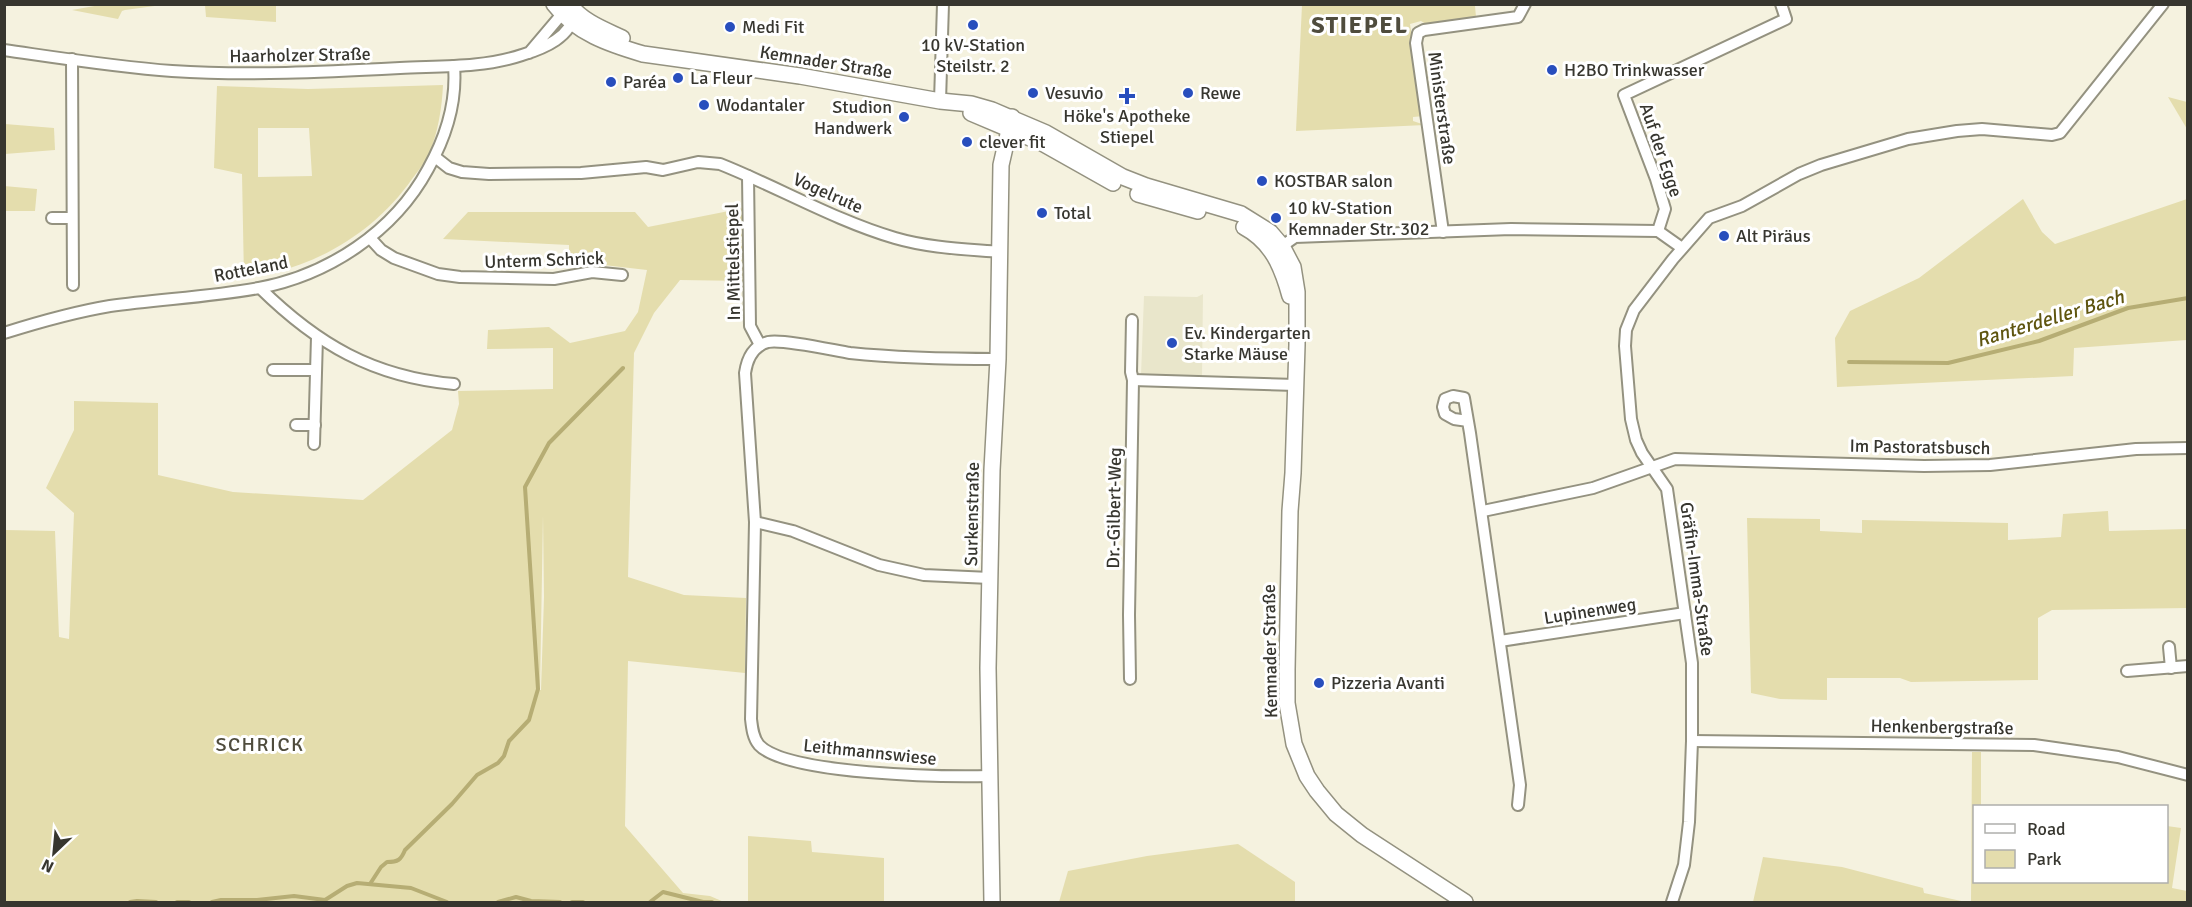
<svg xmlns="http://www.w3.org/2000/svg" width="2192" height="907" font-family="Signika,sans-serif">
  <rect width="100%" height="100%" fill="#f5f2df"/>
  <polygon fill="#e9e6cb" points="1203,294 1202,376 1141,375 1144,296 1197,297"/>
  <g fill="#e4ddad" fill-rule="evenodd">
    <polygon points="100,5 100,4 162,5 125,10 122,11 118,19 72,10"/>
    <polygon points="205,5 276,5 276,22 206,17"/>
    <polygon points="1302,5 1486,5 1475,6 1476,17 1474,20 1426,24 1421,21 1410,24 1424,116 1413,117 1413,121 1425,125 1296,131"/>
    <path d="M443,85C442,108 438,131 430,152C426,162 418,171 412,179C380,225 331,258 276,272C266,275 255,276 244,278L242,174L214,168L217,86L308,89ZM258,128H309L312,176L258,177Z"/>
    <polygon points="2168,97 2187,102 2187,129"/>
    <polygon points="5,124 54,128 55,150 5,154"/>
    <polygon points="4,186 37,189 35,211 5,211"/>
    <polygon points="2023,199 2042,232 2055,244 2187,199 2187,340 2074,348 2073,376 1837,387 1835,338 1850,311 1919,278"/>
    <path d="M744,208L745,281L680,280L654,313L634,353L628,577L684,595L746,598L745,673L628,661L625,826L683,893L710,896L724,902H5V530L55,531L59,637L69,639L74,513L46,488L74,430V401L158,403V475L233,492L363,500L452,430L459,404L458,391L553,389V348L487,349L488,330L549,327L570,343L625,331L638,312L647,270L569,261V245L443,239L468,212H635L648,227ZM543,515L544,597L541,690H540Z"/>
    <polygon points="2108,511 2109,531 2187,529 2187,608 2052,610 2038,618 2038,680 1911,682 1900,678 1827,678 1827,700 1780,699 1751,693 1747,518 1820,519 1820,531 1862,533 1862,520 2008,523 2008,540 2061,537 2063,514"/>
    <polygon points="1972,752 1981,752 1981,806 1974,806 1974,882 2166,882 2167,826 2181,828 2172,888 2187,891 2187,902 1971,902"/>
    <polygon points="748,836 811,841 812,852 884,858 884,902 748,902"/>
    <polygon points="1238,844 1295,882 1295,902 1059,902 1068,871 1147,856"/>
    <polygon points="1763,857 1842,867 1923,888 1924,893 1966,902 1753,902"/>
  </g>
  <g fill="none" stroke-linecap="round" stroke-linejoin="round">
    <g stroke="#b6ad74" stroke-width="4">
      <polyline points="1849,362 1948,363 2039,341 2128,308 2188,298"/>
      <path d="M370,884L381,867L387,862C398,862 401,860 405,850L452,804L477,775L498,763L504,756L509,741L529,720L538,689L525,487L549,443L623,368"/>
      <polyline points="130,902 137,901 156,902"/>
      <polyline points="177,902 189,902"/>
      <polyline points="212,902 221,900 257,900 294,896 325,900 347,886 357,883 411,888 447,902"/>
      <polyline points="498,902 516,897 531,901 560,902"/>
      <polyline points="572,902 583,902"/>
      <polyline points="650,902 663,892 703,902 712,902"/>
    </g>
    <g stroke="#949280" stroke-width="14">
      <g id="street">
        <path d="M4,50C60,58 116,67 172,71C248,76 324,72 400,68C440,66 483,68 522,55C545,48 571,37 575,12L562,14L529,53"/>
        <polyline points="72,59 73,285"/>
        <polyline points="940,101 943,4"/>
        <path d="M435,157L449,168L462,172L489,174L581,173L646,167L663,170L698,162L720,164C778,187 834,220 895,238C929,248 965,249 1000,252"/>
        <polyline points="748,176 750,326 760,345"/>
        <polyline points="52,218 72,218"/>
        <polyline points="1658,231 1665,209 1656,179 1624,95 1786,19 1781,4"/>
        <polyline points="1443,232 1416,43 1418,33 1424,30 1518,17 1525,4"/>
        <polyline points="370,238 381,250 394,258 438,274 460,277 554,279 592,272 622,275"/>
        <polyline points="1278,249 1295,237 1511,229 1658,231 1682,248"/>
        <path d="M260,288C317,344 373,377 454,384"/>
        <path d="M4,333C39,322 74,312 110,306C159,299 210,297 259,288C328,275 394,232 428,169C446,137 457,103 454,66"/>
        <polyline points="273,370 316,370"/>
        <polyline points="1133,380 1296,385"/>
        <polyline points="1468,421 1454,419 1445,414 1443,407 1445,399 1453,396 1464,398 1470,433 1520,785 1518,805"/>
        <polyline points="296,425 315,425"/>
        <polyline points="314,444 317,337"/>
        <polyline points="1483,511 1593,488 1675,459 1924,466 1990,465 2136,449 2188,448"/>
        <polyline points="755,522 793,531 879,565 924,575 990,578"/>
        <polyline points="1500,641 1685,613"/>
        <polyline points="2169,647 2171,668"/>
        <polyline points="2127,671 2188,666"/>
        <polyline points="1130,679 1129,615 1133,380 1131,372 1132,320"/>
        <polyline points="1692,741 2034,745 2118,757 2188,775"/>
        <path d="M990,776C946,777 787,775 759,745C753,738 752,728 751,719L755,522L745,373C747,359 753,346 768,342C783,339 832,350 850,353C899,358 949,359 998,359"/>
        <polyline points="1672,902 1684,865 1689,822 1692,741 1692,663 1667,489 1642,453 1636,440 1631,419 1625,346 1626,330 1634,310 1673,259 1709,218 1742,206 1799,174 1821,165 1908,139 1957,131 1982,129 2052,135 2060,133 2163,4"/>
      </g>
    </g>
    <g stroke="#949280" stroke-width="18">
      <g id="secondary">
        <path d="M554,4C576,33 609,44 643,54L800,76L940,101L971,104L992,110L1046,133L1123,177L1146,186L1241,214L1270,232L1282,246L1293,267L1297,292V345L1293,473L1290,511L1287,669V703L1294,744L1307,776L1317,791L1336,814L1362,835L1465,902"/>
        <path d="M569,4C583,22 603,29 622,38"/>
        <polyline points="971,113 1042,143 1113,183"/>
        <polyline points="1138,194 1198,211"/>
        <path d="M1244,227C1272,242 1282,267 1290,296"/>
        <polyline points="992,902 988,668 992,470 998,359 1001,165 1012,117"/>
      </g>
    </g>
    <use href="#street" stroke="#fff" stroke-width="10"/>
    <use href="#secondary" stroke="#fff" stroke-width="15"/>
  </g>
  <g fill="#284ebd" stroke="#fff" stroke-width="2">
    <circle cx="973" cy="25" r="6"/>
    <circle cx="730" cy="27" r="6"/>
    <circle cx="1552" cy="70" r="6"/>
    <circle cx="678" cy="78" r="6"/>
    <circle cx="611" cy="82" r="6"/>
    <circle cx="1033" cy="93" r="6"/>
    <circle cx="1188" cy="93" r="6"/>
    <path d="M1124 87h6v6h6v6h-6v6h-6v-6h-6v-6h6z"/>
    <circle cx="704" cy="105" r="6"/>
    <circle cx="904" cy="117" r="6"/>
    <circle cx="967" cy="142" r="6"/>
    <circle cx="1262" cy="181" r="6"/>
    <circle cx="1042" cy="213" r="6"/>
    <circle cx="1276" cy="218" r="6"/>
    <circle cx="1724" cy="236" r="6"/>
    <circle cx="1172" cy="343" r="6"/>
    <circle cx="1319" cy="683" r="6"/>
  </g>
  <g text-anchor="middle" stroke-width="6" stroke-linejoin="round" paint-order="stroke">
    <g font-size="18" fill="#37362f" stroke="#fff" text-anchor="start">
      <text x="742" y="33">Medi Fit</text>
      <text x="973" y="51" text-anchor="middle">10 kV-Station<tspan x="973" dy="21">Steilstr. 2</tspan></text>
      <text x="1564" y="76">H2BO Trinkwasser</text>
      <text x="690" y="84">La Fleur</text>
      <text x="623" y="88">Paréa</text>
      <text x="1045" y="99">Vesuvio</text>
      <text x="1200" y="99">Rewe</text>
      <text x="716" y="111">Wodantaler</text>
      <text x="892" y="113" text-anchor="end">Studion<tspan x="892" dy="21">Handwerk</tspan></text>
      <text x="1127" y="122" text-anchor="middle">Höke's Apotheke<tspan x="1127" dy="21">Stiepel</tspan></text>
      <text x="979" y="148">clever fit</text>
      <text x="1274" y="187">KOSTBAR salon</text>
      <text x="1288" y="214">10 kV-Station<tspan x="1288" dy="21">Kemnader Str. 302</tspan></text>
      <text x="1054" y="219">Total</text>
      <text x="1736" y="242">Alt Piräus</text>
      <text x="1184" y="339">Ev. Kindergarten<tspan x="1184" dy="21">Starke Mäuse</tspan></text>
      <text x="1331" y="689">Pizzeria Avanti</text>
    </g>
    <g font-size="18" fill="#37362f" stroke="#fff">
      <text transform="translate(300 55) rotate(-1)" y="6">Haarholzer Straße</text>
      <text transform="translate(826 62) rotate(9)" y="6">Kemnader Straße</text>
      <text transform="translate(1442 108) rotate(82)" y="6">Ministerstraße</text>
      <text transform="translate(1661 150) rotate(71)" y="6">Auf der Egge</text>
      <text transform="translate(828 193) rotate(24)" y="6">Vogelrute</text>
      <text transform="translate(544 260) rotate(-2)" y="6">Unterm Schrick</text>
      <text transform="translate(733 262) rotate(-91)" y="6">In Mittelstiepel</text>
      <text transform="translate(251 269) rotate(-11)" y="6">Rotteland</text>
      <text transform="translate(1920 447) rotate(1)" y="6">Im Pastoratsbusch</text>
      <text transform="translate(1114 508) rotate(-89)" y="6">Dr.-Gilbert-Weg</text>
      <text transform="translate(972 514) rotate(-89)" y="6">Surkenstraße</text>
      <text transform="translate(1697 579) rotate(82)" y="6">Gräfin-Imma-Straße</text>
      <text transform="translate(1590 611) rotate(-9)" y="6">Lupinenweg</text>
      <text transform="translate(1270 651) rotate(-91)" y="6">Kemnader Straße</text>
      <text transform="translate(1942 727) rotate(1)" y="6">Henkenbergstraße</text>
      <text transform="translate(870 752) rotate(6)" y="6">Leithmannswiese</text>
    </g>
    <g font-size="20" font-style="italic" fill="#5f550f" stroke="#fff">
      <text transform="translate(2050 318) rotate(-17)" y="7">Ranterdeller Bach</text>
    </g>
    <g font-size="20" letter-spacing="1.5" fill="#4f4c3d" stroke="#fff">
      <text x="260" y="751">SCHRICK</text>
    </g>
    <g font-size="24" font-weight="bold" letter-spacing="1.5" fill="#4f4c3d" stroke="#fff">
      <text x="1360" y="33">STIEPEL</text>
    </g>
  </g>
  <rect width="2192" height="907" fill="none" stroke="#37362f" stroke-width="12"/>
  <rect x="1973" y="805" width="195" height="78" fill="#ffffff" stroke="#afafac" stroke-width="1.5"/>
  <rect x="1985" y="824" width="30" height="9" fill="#ffffff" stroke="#afafac" stroke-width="1.5"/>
  <text x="2027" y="835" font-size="18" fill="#37362f">Road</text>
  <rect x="1985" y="850" width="30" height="18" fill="#e4ddad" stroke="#afafac" stroke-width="1.5"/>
  <text x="2027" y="865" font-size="18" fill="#37362f">Park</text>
  <g transform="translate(54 853) rotate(206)" stroke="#ffffff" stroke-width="4.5" paint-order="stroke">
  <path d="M0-4.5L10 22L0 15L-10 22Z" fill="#37362f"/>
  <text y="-9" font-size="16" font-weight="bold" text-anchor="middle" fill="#37362f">N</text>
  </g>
</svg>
